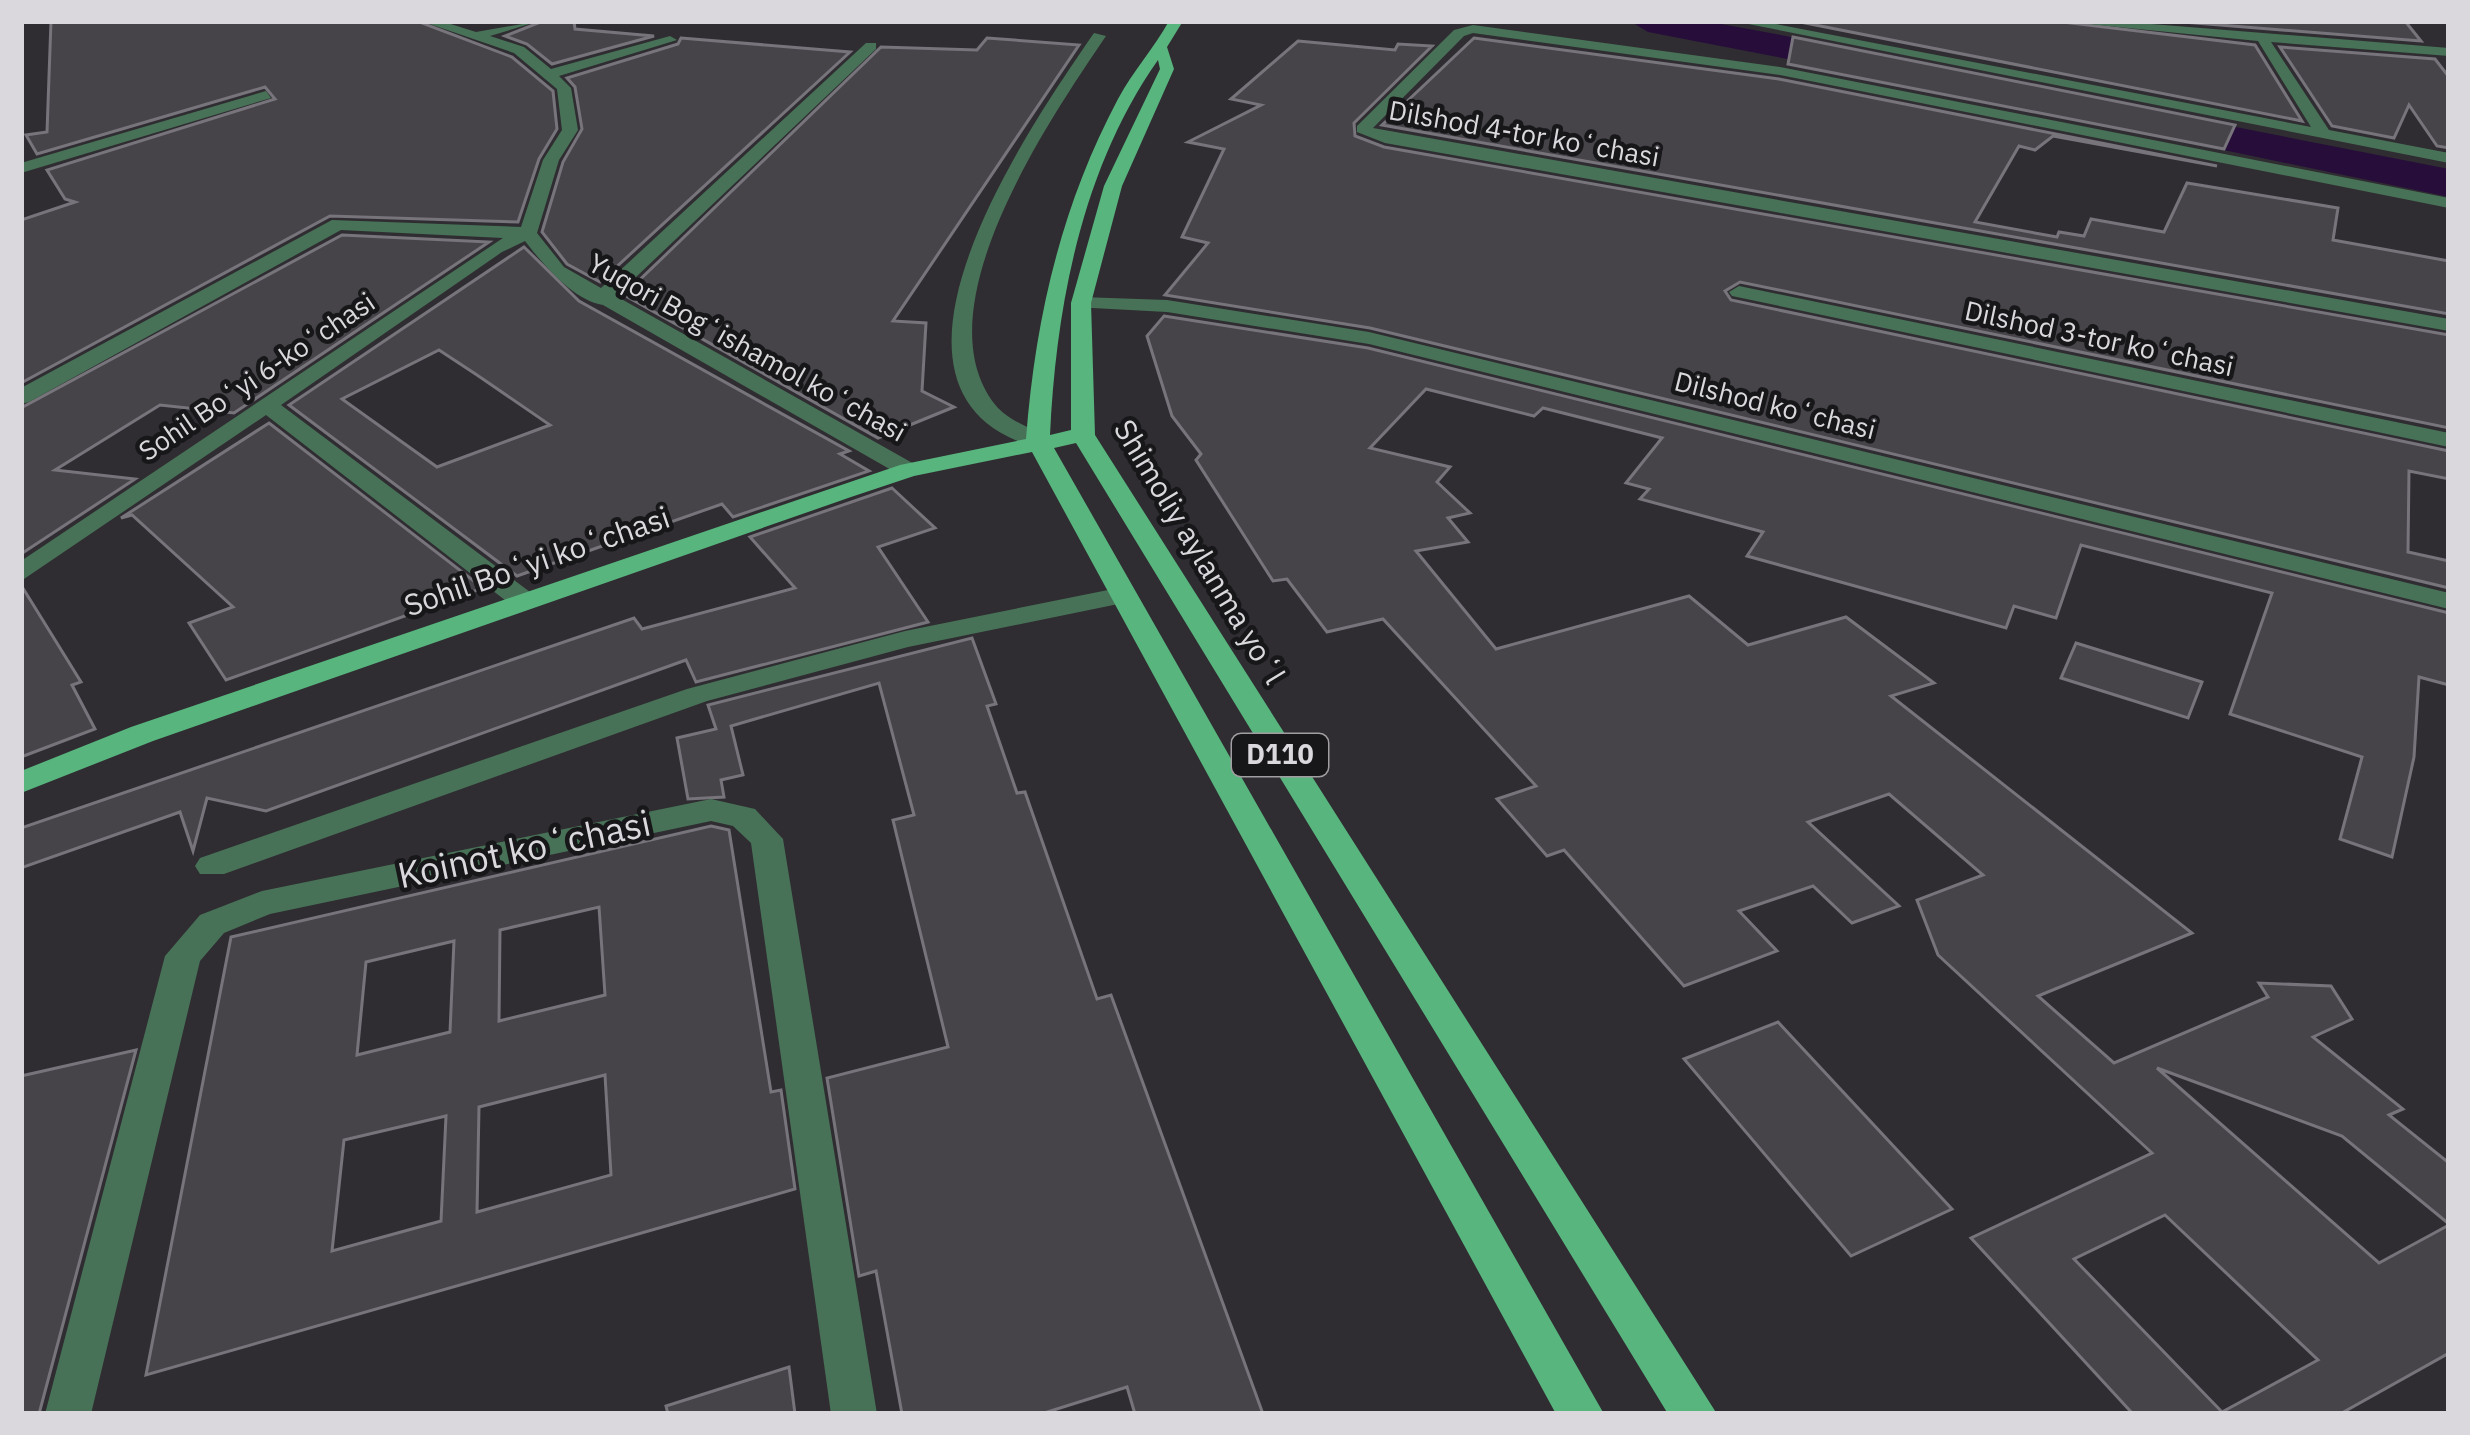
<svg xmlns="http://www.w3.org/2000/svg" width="2470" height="1435" font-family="'IBM Plex Sans',sans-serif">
  <rect width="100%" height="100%" fill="#2f2d32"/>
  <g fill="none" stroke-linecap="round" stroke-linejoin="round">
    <g fill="#270e3a" fill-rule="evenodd">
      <polygon points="1630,21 1705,21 1901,57 1920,69 1901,81 1648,32"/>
      <polygon points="2119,104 2449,169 2449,197 2104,125 2098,116 2104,107"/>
    </g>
  </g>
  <g fill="#464449" stroke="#77747b" stroke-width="3" fill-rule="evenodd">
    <polygon points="51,21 417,21 512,57 553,91 557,129 539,159 518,222 330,216 21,383 21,220 75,202 65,199 47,170 275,99 265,87 37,154 26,135 47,132"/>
    <polygon points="543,21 574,21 575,29 654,36 552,64 527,44 505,36"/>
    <polygon points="1795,21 2054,21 2255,45 2302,121"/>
    <polygon points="2170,21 2405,21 2421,41"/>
    <polygon points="1793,37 2235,125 2224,149 1788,64"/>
    <polygon points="681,38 850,52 600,282 567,264 542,232 563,162 582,129 575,87 567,78 678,44"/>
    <polygon points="987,38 1079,45 893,321 926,323 922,391 954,407 878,438 624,295 881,47 977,50"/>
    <polygon points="1474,38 1779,79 2217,166 2053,136 2035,150 2019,146 1975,222 2057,237 2059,232 2084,236 2091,219 2164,232 2187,183 2338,208 2333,240 2449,261 2449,314 1382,125"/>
    <polygon points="1298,41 1395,50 1398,44 1432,46 1354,123 1355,136 1384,147 2449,335 2449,428 1740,282 1725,291 1731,300 2449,451 2449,479 2409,471 2408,552 2449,561 2449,588 1370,328 1165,295 1208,243 1182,237 1224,149 1188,142 1261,105 1231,99"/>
    <polygon points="2280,47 2435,59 2449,77 2449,148 2437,146 2409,105 2394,138 2332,126"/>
    <polygon points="342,235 489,242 234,413 160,405 55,470 135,479 21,554 21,408"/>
    <path d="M524,247L579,301L849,451L840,454L869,471L733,517L722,504L517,576L289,405ZM439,350L477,375L550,425L437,467L342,399Z"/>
    <path d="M1164,316L1368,348L2449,613V685L2419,677L2414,757L2392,857L2340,839L2362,757L2230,714L2272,593L2081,545L2056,618L2014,606L2006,628L1747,556L1763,532L1640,499L1649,489L1626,483L1662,438L1543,408L1534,416L1426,389L1370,448L1450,467L1437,482L1470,513L1448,518L1468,542L1416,551L1496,649L1689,596L1748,645L1846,617L1934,683L1891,696L2192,933L2038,996L2114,1063L2268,997L2259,983L2331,986L2352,1019L2313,1037L2403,1109L2389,1115L2449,1163V1224L2342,1136L2157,1068L2379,1263L2449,1225V1353L2340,1414H2133L1971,1238L2152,1153L1938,955L1917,900L1983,875L1889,794L1808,822L1899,906L1852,923L1813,886L1739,911L1777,951L1684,986L1564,850L1547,856L1497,799L1536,786L1383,619L1327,632L1287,579L1273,581L1196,460L1201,454L1172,416L1147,336ZM2165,1215L2318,1360L2222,1412L2074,1259Z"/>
    <polygon points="269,423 483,588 226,680 189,623 233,607 132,515 121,518"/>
    <polygon points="892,488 935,528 878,547 928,622 696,682 686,660 266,811 207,798 193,851 180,812 21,868 21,828 634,618 642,629 795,588 750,537"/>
    <polygon points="21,585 81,682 72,685 95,729 21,757"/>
    <polygon points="972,638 996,704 987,706 1017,793 1025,792 1097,999 1111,995 1263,1414 1135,1414 1127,1387 1041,1414 902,1414 876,1271 859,1276 827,1078 948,1047 893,820 914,815 879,683 731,726 743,775 721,780 724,797 688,799 677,738 716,729 708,705"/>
    <polygon points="2076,643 2202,682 2188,718 2061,678"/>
    <path d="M711,826L729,830L771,1092L781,1090L795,1189L146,1375L231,937ZM599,907L605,995L499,1021L500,930ZM454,941L450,1032L357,1055L366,962ZM605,1075L611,1175L477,1212L479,1107ZM446,1116L441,1221L332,1251L344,1140Z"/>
    <polygon points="1778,1022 1952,1209 1851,1256 1684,1059"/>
    <polygon points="136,1050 39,1414 21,1414 21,1076"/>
    <polygon points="789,1367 795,1414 668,1414 666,1406"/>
  </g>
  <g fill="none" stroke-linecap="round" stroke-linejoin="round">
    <g fill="#487257" fill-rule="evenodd">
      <path d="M421,21H441L476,32L539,21L490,36L524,47L551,69L670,36L677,40L559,76L571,88L578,130L559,160L537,233L564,267L601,288L866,43H876V49L616,296L916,465V475H900L603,305C575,301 544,266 525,241L502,252L281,405L534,595L538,601L534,607H514L266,415L21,581V561L503,238L341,230L29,402L21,404V388L332,220L521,227L543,160L562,130L557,89L514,53Z"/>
      <polygon points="1733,21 1760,21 2311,127 2258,41 2058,21 2114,21 2449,48 2449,56 2271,42 2329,130 2449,153 2449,163"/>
      <polygon points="1473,25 1780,67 2449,198 2449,208 1780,75 1473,33 1464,36 1373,128 2449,319 2449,331 1385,143 1357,132 1357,126 1454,30"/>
      <path d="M1094,33L1106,36C1050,119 916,313 998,408C1010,421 1031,428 1046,436V446L1038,448C842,395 1032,123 1094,33Z"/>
      <polygon points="266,91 271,98 21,173 21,163"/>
      <polygon points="1739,286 2449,433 2449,447 1732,296 1729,292"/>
      <polygon points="1081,297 1167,300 1369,332 2449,593 2449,609 1369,344 1167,312 1074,307 1071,303"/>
      <polygon points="1123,587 1133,589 1137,595 1133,601 908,647 707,701 224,874 200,874 195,866 200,858 687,689 905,631"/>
      <polygon points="711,799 755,809 783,839 877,1414 831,1414 751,843 733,826 711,821 270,914 224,933 200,961 91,1414 45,1414 165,956 200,915 262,891"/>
    </g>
    <path fill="#58b57e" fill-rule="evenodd" d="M1169,21H1183L1167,47L1174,69L1122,186L1091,303L1095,435L1717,1414H1668L1076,443L1054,448L1604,1414H1556L1032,452L914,476L851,497L153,741L21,793V771L131,727L900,465L1026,439C1035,320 1061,206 1118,99C1133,71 1154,48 1169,21ZM1158,60L1160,69L1104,186L1071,303V430L1050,435C1056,306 1082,168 1158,60Z"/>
  </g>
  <g text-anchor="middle" stroke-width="9" stroke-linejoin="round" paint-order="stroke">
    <g font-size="27" fill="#dad8dc" stroke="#171618">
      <text transform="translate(1524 134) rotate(10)" y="9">Dilshod 4-tor koʻchasi</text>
      <text transform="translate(2099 339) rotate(12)" y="9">Dilshod 3-tor koʻchasi</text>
      <text transform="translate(747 348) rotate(29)" y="9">Yuqori Bogʻishamol koʻchasi</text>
      <text transform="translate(257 377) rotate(-34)" y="9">Sohil Boʻyi 6-koʻchasi</text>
      <text transform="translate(1775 406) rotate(14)" y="9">Dilshod koʻchasi</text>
    </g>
    <rect fill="#171618" stroke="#a09ea1" stroke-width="3" x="1232" y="734" width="96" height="42" rx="9"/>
    <g font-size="27" font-weight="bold" fill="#dad8dc">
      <text x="1280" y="764">D110</text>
    </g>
    <g font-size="30" fill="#dad8dc" stroke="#171618">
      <text transform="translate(1199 552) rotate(59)" y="10">Shimoliy aylanma yoʻl</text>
      <text transform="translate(537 562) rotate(-19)" y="10">Sohil Boʻyi koʻchasi</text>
    </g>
    <g font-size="36" fill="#dad8dc" stroke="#171618">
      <text transform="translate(524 849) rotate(-12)" y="13">Koinot koʻchasi</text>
    </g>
  </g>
  <rect width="2470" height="1435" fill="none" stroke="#dad8dc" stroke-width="48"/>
</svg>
